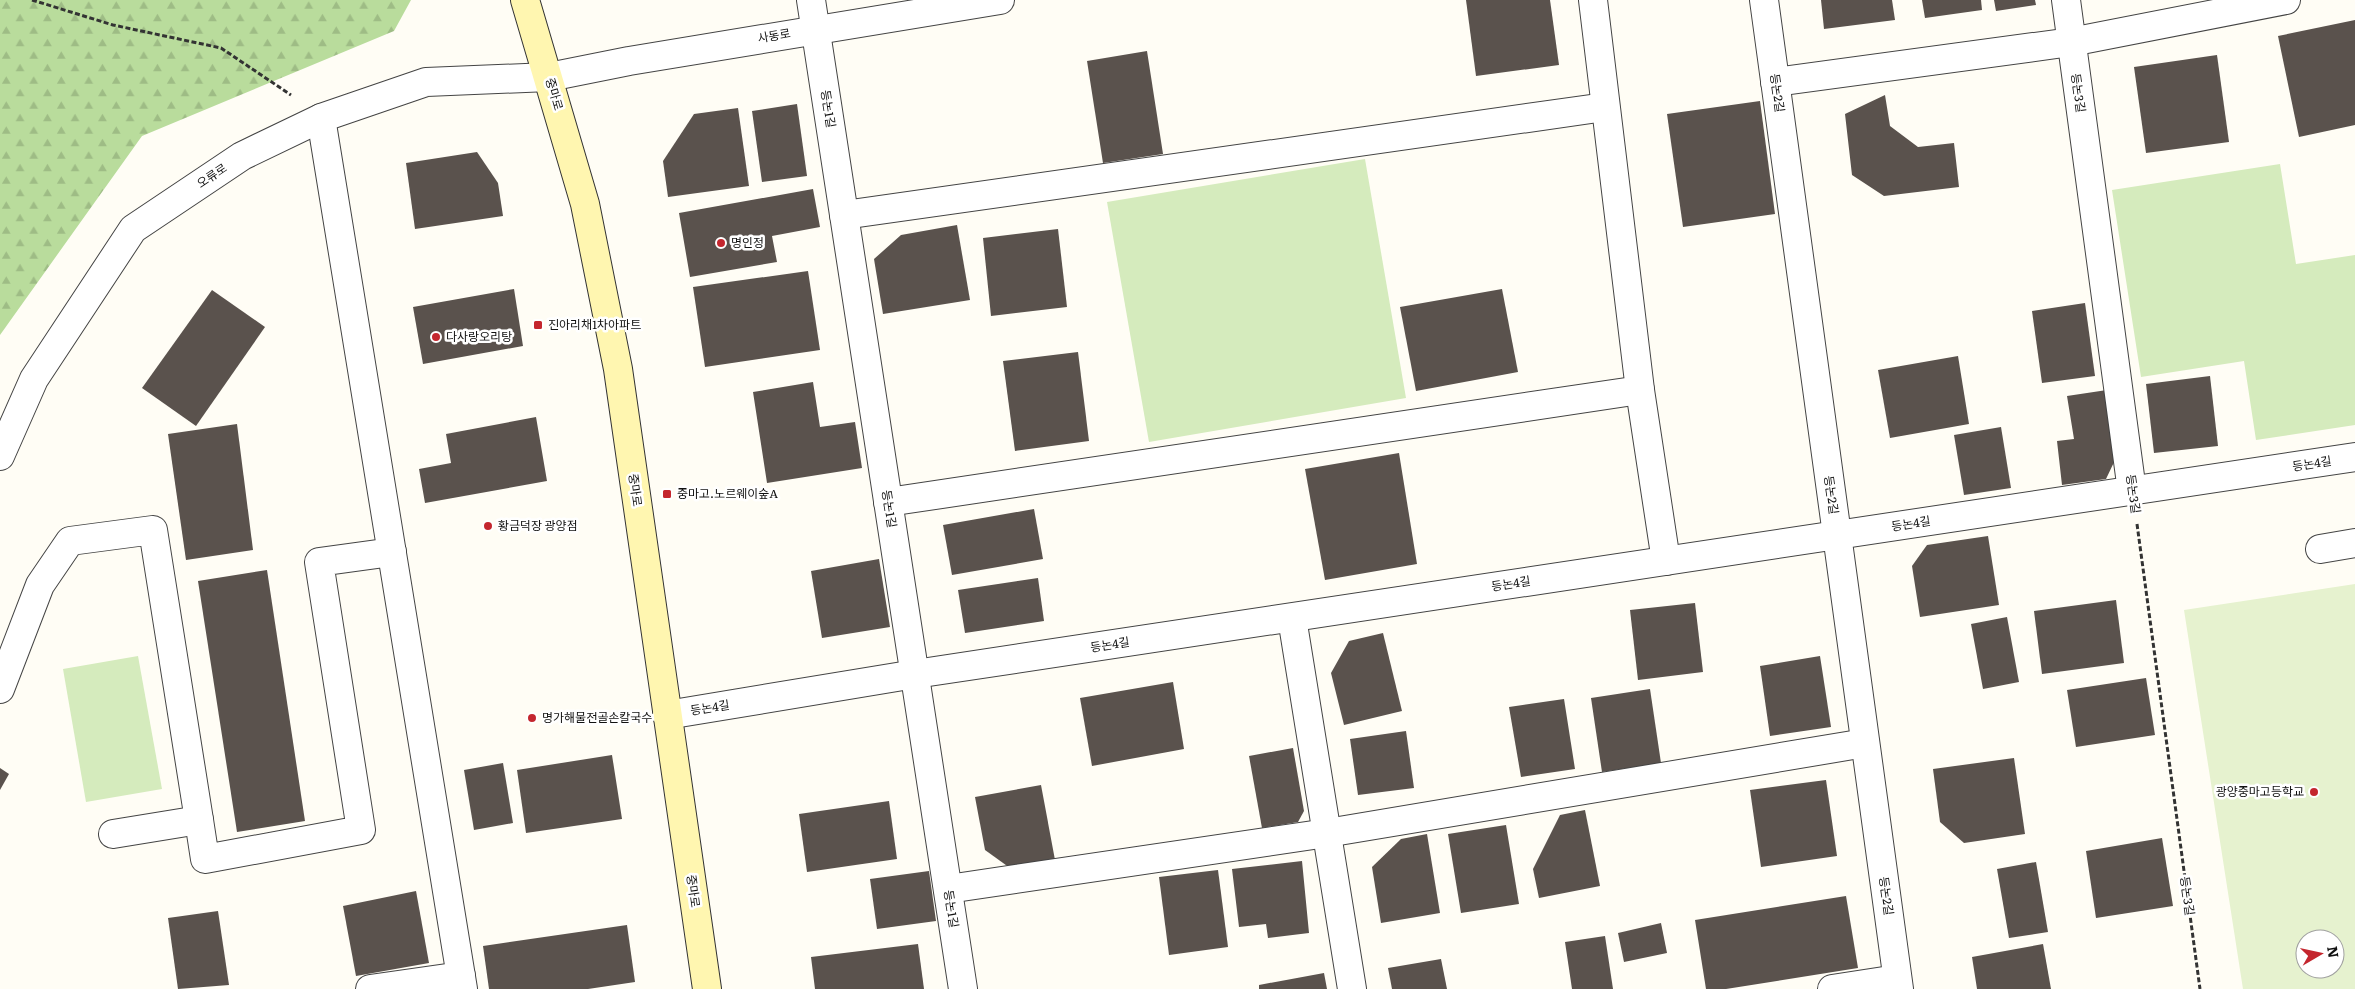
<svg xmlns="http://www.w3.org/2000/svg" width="2355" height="989" font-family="Literata,'Noto Sans KR',serif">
  <defs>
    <pattern id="forest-firs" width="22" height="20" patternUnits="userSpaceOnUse" patternTransform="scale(1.25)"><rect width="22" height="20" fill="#b9dc9c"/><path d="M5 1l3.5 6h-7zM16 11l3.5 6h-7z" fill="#9ebc85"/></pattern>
  </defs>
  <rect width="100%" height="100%" fill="#fffdf5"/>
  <polygon fill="url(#forest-firs)" points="0,0 411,0 394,31 142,136 0,335"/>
  <g fill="#d5ebbd">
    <polygon points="1365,159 1406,398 1149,442 1107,202"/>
    <polygon points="2280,164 2296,264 2355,255 2355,425 2256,440 2244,361 2141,377 2112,190"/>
    <polygon points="138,656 162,789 86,802 63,669"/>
  </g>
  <path fill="#e6f2cf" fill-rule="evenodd" d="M2355,584V989H2243L2184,610ZM2305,939H2335V969H2305Z"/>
  <g fill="#5a524d">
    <polygon points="1466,0 1550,0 1559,65 1476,76"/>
    <polygon points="1821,0 1892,0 1895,20 1824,29"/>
    <polygon points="1922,0 1981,0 1982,10 1925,18"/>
    <polygon points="1994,0 2035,0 2036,5 1996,11"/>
    <polygon points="2355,20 2355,125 2299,137 2278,36"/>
    <polygon points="1147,51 1163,154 1103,163 1087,61"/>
    <polygon points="2217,55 2229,142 2146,153 2134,67"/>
    <polygon points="1885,95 1890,126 1918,147 1954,143 1959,187 1884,196 1852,175 1845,114"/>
    <polygon points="1760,101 1775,214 1683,227 1667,114"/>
    <polygon points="797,104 807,176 762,182 752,111"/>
    <polygon points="738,108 749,186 668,197 663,161 694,114"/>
    <polygon points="477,152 498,183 503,216 415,229 406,163"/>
    <polygon points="813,189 820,227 772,236 777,262 690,277 679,213"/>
    <polygon points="957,225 970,300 883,314 874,259 901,235"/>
    <polygon points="1058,229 1067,307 991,316 983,238"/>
    <polygon points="808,271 820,350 705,367 693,287"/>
    <polygon points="514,289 523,346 423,364 413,307"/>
    <polygon points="1502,289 1518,372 1416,391 1400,307"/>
    <polygon points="212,290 265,327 196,426 142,388"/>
    <polygon points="2085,303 2095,376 2042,383 2032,311"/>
    <polygon points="1078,352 1089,441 1015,451 1003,361"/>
    <polygon points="1958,356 1969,424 1890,438 1878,370"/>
    <polygon points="2210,376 2218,446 2154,453 2146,384"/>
    <polygon points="813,382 820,427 855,422 862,468 767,483 753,392"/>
    <polygon points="2107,390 2116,458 2106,479 2062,485 2057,441 2074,439 2067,396"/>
    <polygon points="536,417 547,481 425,503 419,469 451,463 446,434"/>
    <polygon points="237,424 253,550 186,560 168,434"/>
    <polygon points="2001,427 2011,488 1964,495 1954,435"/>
    <polygon points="1399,453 1417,564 1325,580 1305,469"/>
    <polygon points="1034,509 1043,559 952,575 943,525"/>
    <polygon points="1988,536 1999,605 1920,617 1912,566 1927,545"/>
    <polygon points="879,559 890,627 822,638 811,571"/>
    <polygon points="267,570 305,821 237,832 198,581"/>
    <polygon points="1038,578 1044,621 965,633 958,590"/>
    <polygon points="2116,600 2124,663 2042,674 2034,611"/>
    <polygon points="1695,603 1703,672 1638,680 1630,610"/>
    <polygon points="2007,617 2019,682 1983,689 1971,624"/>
    <polygon points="1383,633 1402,711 1344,725 1331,673 1349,641"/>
    <polygon points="1820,656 1831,727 1770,736 1760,666"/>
    <polygon points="2146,678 2155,735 2076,747 2067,690"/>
    <polygon points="1173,682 1184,749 1092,766 1080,698"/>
    <polygon points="1650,689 1661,763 1602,772 1591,698"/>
    <polygon points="1564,699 1575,769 1521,777 1509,707"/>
    <polygon points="1406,731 1414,788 1358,795 1350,739"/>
    <polygon points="1293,748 1304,811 1298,822 1262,828 1249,756"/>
    <polygon points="612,755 622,819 526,833 517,770"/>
    <polygon points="2014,758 2025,834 1964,843 1940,822 1933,769"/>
    <polygon points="503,763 513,823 474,830 464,770"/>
    <polygon points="0,768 9,774 0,790"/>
    <polygon points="1826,780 1837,856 1761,867 1750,790"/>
    <polygon points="1041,785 1055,860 1010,868 985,850 975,797"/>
    <polygon points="889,801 897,859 807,872 799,814"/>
    <polygon points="1585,810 1600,886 1539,898 1533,869 1560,815"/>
    <polygon points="1506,825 1519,904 1461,913 1448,834"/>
    <polygon points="1427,834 1440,913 1381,923 1372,867 1401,839"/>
    <polygon points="2162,838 2173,906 2096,918 2086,851"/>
    <polygon points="1302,861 1309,933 1268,938 1266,924 1239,927 1232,869"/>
    <polygon points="2036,862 2048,932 2009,938 1997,869"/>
    <polygon points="1218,870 1228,947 1169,955 1159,877"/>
    <polygon points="929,871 936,921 877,929 870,879"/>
    <polygon points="416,891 429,963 356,976 343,906"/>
    <polygon points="1846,896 1858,968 1726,989 1706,989 1695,920"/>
    <polygon points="218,911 229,985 178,989 168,918"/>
    <polygon points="1661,923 1667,953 1624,962 1618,933"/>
    <polygon points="627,925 635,982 588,989 489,989 483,946"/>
    <polygon points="1605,936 1613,989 1572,989 1565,942"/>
    <polygon points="918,944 924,989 815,989 811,957"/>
    <polygon points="2043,944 2051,989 1977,989 1972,957"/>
    <polygon points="1441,959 1447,989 1392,989 1388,968"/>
    <polygon points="1324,973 1327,989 1259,989 1259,985"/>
  </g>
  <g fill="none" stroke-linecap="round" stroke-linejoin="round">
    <g stroke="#444" stroke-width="30">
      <g id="minor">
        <polyline points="811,0 963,989"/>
        <polyline points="1593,0 1640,390 1666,561"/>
        <polyline points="1764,0 1899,989"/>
        <polyline points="2066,0 2132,491"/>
        <polyline points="1775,82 2071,42 2286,0"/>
        <polyline points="321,118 463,989"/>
        <polyline points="844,215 1605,107"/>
        <polyline points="888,502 1640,390"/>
        <polyline points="2320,549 2355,543"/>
        <polyline points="1292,618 1352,989"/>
        <polyline points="0,689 40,585 70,541 153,530 199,820 113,834"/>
        <polyline points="667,715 915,674 2355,457"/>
        <polyline points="199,820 205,859 361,830 319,562 392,552"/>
        <polyline points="948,889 1327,833 1865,743"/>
        <polyline points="370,989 461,976"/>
        <polyline points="1832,989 1897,979"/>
      </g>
    </g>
    <g stroke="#444" stroke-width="30">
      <polyline id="tertiary" points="0,456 34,379 133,229 242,156 321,118 426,82 549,77 629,61 1000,0"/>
    </g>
    <g stroke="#333" stroke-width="30">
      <polyline id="secondary" points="525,0 585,204 618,369 707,989"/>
    </g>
    <g stroke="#333" stroke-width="3" stroke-dasharray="5 2.5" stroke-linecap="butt">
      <polyline points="32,0 113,25 221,48 291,95"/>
      <polyline points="2137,524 2200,989"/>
    </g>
    <use href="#minor" stroke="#fff" stroke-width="28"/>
    <use href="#tertiary" stroke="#fff" stroke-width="28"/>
    <use href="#secondary" stroke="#fff6b0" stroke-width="28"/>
  </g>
  <g fill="#c4262e" stroke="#fff" stroke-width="2">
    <circle cx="721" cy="243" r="5"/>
    <rect x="533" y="320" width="10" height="10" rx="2.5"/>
    <circle cx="436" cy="337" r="5"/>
    <rect x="662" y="489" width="10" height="10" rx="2.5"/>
    <circle cx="488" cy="526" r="5"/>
    <circle cx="532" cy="718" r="5"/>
    <circle cx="2314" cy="792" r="5"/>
  </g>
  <g text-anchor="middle" stroke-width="5" stroke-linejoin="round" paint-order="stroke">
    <g font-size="12" fill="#111" stroke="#fff">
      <text transform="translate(774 36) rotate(-10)" y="4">사동로</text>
      <text transform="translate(1777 93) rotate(82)" y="4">등논2길</text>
      <text transform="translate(2078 93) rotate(82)" y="4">등논3길</text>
      <text transform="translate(554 94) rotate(74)" y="4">중마로</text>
      <text transform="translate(828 109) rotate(81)" y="4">등논1길</text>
      <text transform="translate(212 176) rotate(-34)" y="4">오류로</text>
      <text transform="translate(2312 464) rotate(-9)" y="4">등논4길</text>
      <text transform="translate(635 490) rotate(82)" y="4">중마로</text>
      <text transform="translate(2133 494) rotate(82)" y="4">등논3길</text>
      <text transform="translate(1831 495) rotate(82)" y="4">등논2길</text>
      <text transform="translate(889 509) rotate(81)" y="4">등논1길</text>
      <text transform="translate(1911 524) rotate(-9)" y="4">등논4길</text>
      <text transform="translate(1511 584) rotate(-9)" y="4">등논4길</text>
      <text transform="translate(1110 645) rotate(-9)" y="4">등논4길</text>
      <text transform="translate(710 708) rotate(-9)" y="4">등논4길</text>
      <text transform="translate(693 891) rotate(82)" y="4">중마로</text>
      <text transform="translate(1886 896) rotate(82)" y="4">등논2길</text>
      <text transform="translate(2187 896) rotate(82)" y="4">등논3길</text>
      <text transform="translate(951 909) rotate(81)" y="4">등논1길</text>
    </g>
    <g font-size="12" fill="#111" stroke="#fff" text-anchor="start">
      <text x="731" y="247">명인정</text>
      <text x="548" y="329">진아리채1차아파트</text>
      <text x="446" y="341">다사랑오리탕</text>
      <text x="677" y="498">중마고.노르웨이숲A</text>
      <text x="498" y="530">황금덕장 광양점</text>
      <text x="542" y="722">명가해물전골손칼국수</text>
      <text x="2304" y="796" text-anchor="end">광양중마고등학교</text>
    </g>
  </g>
  <g transform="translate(2320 954) rotate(81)"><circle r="24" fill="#ffffff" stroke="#a0a0a0"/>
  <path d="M0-4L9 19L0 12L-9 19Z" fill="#c4262e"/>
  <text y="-8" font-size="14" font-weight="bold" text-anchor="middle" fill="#111111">N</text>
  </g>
</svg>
